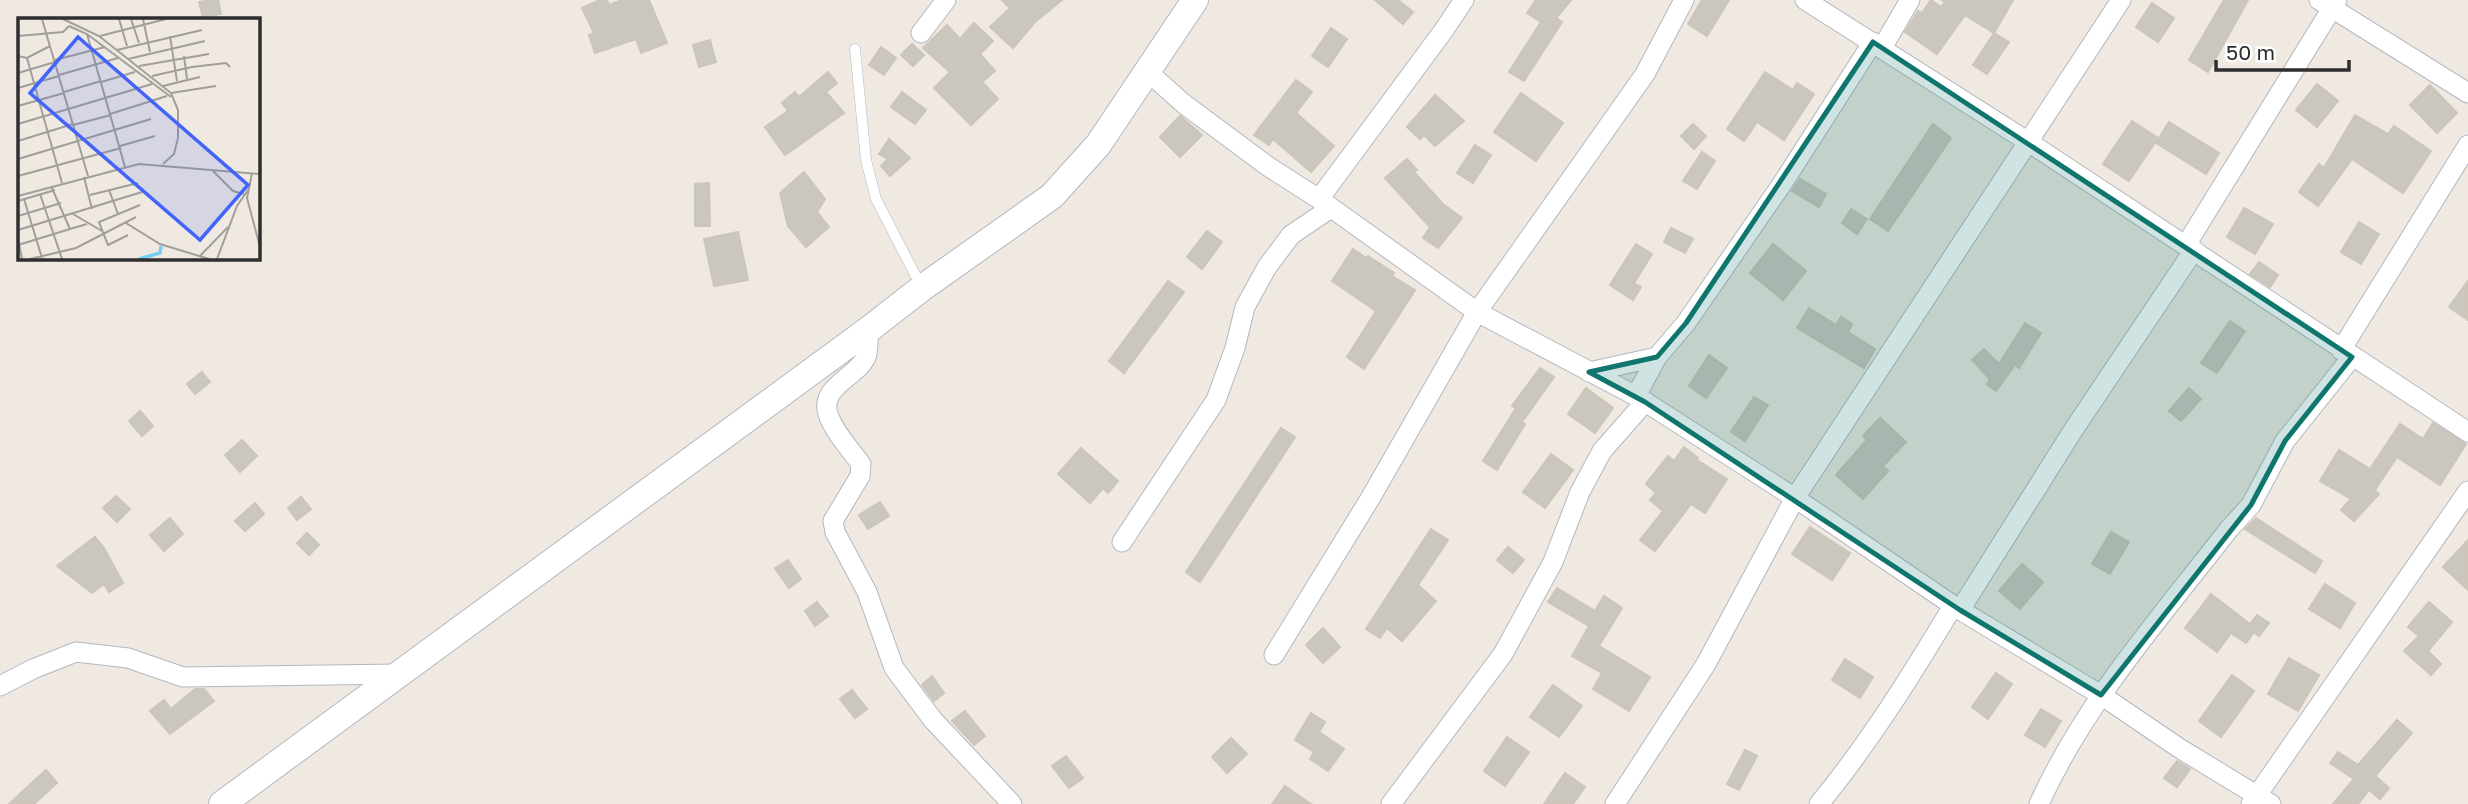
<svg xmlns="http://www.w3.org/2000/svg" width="2468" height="804" font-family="'Golos Text',sans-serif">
  <rect width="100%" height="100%" fill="#efe9e1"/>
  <g fill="#cbc7bf" stroke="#cbc5ba" stroke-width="2">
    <polygon points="211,0 218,0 221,14 203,17 199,2"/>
    <polygon points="600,0 607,0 609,5 622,0 649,0 667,43 641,53 636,39 595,53 589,35 594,33 582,8"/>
    <polygon points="1002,0 1062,0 1035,22 1013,48 990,27 1010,8"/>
    <polygon points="1375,0 1398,0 1413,12 1403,24"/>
    <polygon points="1536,0 1571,0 1556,18 1562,22 1524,81 1509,72 1541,22 1527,13"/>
    <polygon points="1702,0 1729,0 1707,36 1688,24"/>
    <polygon points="1931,0 1941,7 1945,2 1942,0 2013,0 1994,33 1965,15 1937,54 1905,32 1918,11 1922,13"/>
    <polygon points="2224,0 2248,0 2208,72 2189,60"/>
    <polygon points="2152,3 2174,18 2158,42 2136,27"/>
    <polygon points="974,23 993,41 980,54 995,71 982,82 998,99 971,125 934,88 950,72 923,48 947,25 960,39"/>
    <polygon points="1331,28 1347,39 1328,67 1312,56"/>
    <polygon points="1994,33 2009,42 1987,74 1973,65"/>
    <polygon points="710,40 716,62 699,67 693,45"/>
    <polygon points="912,44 924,55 913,66 901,55"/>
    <polygon points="881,47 896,58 884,75 869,65"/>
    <polygon points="828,72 837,83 826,92 844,113 785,155 765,127 788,111 782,103 795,92 799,97"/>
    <polygon points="1765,72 1793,90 1797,83 1814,94 1784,140 1757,122 1744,141 1727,129"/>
    <polygon points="1296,80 1312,92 1296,113 1334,146 1311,172 1273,139 1269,145 1254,135"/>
    <polygon points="2317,84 2338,101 2317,127 2296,110"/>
    <polygon points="2430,85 2457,113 2437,133 2410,105"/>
    <polygon points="902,92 926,110 915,124 891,107"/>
    <polygon points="1521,93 1563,123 1536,161 1494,132"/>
    <polygon points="1435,95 1464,121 1435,146 1424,135 1420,139 1407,127"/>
    <polygon points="2355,115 2388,134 2394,126 2431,151 2403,193 2352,159 2318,206 2299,192 2319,164 2324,168"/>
    <polygon points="1180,116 1202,135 1180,157 1160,137"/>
    <polygon points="2132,121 2158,138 2129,181 2103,164"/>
    <polygon points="2169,122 2219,153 2206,174 2156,143"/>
    <polygon points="1693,124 1706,136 1694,149 1681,136"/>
    <polygon points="1933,124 1951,138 1888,231 1870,219"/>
    <polygon points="889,139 910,158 890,176 881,166 888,159 879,154"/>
    <polygon points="1475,145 1491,155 1473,183 1457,173"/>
    <polygon points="1702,152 1715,161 1697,189 1683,181"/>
    <polygon points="1407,159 1417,170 1414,172 1443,204 1462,218 1438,248 1423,238 1430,227 1385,178"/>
    <polygon points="804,172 825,199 817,212 829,227 806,247 788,226 780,193"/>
    <polygon points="1800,179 1826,194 1819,207 1792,191"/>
    <polygon points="709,183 710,226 695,226 695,184"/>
    <polygon points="2244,208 2273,224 2255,254 2227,237"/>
    <polygon points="1851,209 1867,219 1857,234 1842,223"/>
    <polygon points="2359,222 2379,234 2361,264 2341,252"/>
    <polygon points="1671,228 1693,239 1685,253 1664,242"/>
    <polygon points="1207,231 1222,242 1202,269 1187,257"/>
    <polygon points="738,232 748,280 714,286 704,239"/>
    <polygon points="1636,244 1652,254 1634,283 1641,287 1633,300 1610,285"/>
    <polygon points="1773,244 1806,271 1783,300 1750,273"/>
    <polygon points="1353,249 1366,258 1368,256 1394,273 1392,276 1415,290 1364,369 1347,357 1376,311 1332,281"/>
    <polygon points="2259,262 2278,275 2270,287 2250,274"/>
    <polygon points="1168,281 1184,292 1124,373 1109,361"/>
    <polygon points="2468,281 2468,320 2449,307"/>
    <polygon points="1809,308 1836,325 1841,317 1852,324 1848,332 1875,349 1864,368 1797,328"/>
    <polygon points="2230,321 2245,331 2217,373 2201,363"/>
    <polygon points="2025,323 2041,333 2019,368 2015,365 1996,391 1987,384 1990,379 1972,360 1984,349 1999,364"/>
    <polygon points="1709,355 1727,368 1706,398 1689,386"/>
    <polygon points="1540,368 1554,377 1522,422 1525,424 1497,470 1483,461 1516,408 1512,406"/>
    <polygon points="202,372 210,382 195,394 187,384"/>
    <polygon points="1586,388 1613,408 1595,433 1568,414"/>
    <polygon points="2189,388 2201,399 2181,421 2169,411"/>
    <polygon points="1754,397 1768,405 1745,441 1731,432"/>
    <polygon points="140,411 153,426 142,436 129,421"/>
    <polygon points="1880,418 1906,442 1883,466 1888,471 1863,499 1836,475 1867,440 1863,436"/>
    <polygon points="2433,423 2466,444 2440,485 2397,457 2375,490 2379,494 2354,521 2341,510 2351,499 2320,481 2339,450 2370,469 2400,424 2423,439"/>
    <polygon points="1281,428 1295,437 1200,582 1186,572"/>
    <polygon points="242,440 257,456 240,472 225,455"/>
    <polygon points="1684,447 1698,458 1697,460 1727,479 1705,513 1691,504 1655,551 1640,540 1663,511 1650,500 1656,493 1646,484 1668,456 1674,461"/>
    <polygon points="1081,448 1118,481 1108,493 1103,488 1090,503 1058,474"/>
    <polygon points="1551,454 1573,470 1545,508 1523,492"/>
    <polygon points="116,496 130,509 117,522 103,508"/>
    <polygon points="301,497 311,509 297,520 288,508"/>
    <polygon points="880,502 889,516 868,529 859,515"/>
    <polygon points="255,503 264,514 245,531 235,521"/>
    <polygon points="170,518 183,534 164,551 150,535"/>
    <polygon points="2256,518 2322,561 2315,573 2245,529"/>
    <polygon points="1810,527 1850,553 1832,580 1792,554"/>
    <polygon points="1431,529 1448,540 1418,585 1436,601 1402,641 1387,628 1380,638 1366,629"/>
    <polygon points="2111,532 2129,542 2110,574 2092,564"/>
    <polygon points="307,533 319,545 309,555 297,543"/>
    <polygon points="95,537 104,548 123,583 109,592 104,584 92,593 57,566"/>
    <polygon points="2468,540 2468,590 2443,567"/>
    <polygon points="1508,547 1524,560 1513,573 1497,560"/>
    <polygon points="788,560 801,579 789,588 775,568"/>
    <polygon points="2022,564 2043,582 2020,609 1999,591"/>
    <polygon points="2325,584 2355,603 2340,628 2309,609"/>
    <polygon points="1557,588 1595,611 1604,596 1622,608 1599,646 1650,677 1629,711 1593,689 1602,673 1572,656 1589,626 1548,602"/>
    <polygon points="2211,594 2250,624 2257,615 2269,623 2259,636 2254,632 2246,643 2231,633 2217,652 2185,628"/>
    <polygon points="817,602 828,616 815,626 805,611"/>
    <polygon points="2429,602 2452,622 2428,651 2441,664 2431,675 2404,651 2419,636 2408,627"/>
    <polygon points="1323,628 1340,647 1323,663 1306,645"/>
    <polygon points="2289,658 2319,675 2298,711 2268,694"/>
    <polygon points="1845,659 1873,677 1860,698 1832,680"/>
    <polygon points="1996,673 2012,684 1988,719 1972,707"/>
    <polygon points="2232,675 2254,691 2221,737 2199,721"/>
    <polygon points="932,676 944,693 934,701 922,685"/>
    <polygon points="1553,685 1582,706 1559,737 1530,717"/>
    <polygon points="195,689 204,689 214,701 170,734 150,711 164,700 171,709"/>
    <polygon points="852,690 867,709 855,718 840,699"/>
    <polygon points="2041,709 2061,721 2045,747 2025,735"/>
    <polygon points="965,711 985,736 974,745 952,721"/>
    <polygon points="1311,713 1325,722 1319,732 1344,749 1328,771 1310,759 1314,752 1295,740"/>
    <polygon points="2397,720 2412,733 2375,776 2389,788 2380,799 2369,790 2358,804 2333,804 2354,779 2330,763 2338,752 2358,765"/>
    <polygon points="1507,737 1529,752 1505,786 1484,771"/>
    <polygon points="1231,738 1247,754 1227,773 1212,757"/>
    <polygon points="1745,750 1757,756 1739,790 1727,784"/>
    <polygon points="1066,756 1083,778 1069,788 1052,766"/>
    <polygon points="2177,761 2190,769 2177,787 2164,778"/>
    <polygon points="46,770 57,783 34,804 9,804"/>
    <polygon points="1565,773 1585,787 1573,804 1544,804"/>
    <polygon points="1285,786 1311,804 1272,804"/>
  </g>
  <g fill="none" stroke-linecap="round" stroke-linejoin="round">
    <g stroke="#b4b7c1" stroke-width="11">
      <polyline id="lane" points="855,49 866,160 876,199 922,288"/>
    </g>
    <g stroke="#b4b7c1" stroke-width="21">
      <g id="street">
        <polyline points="1805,0 2030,143 2468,432"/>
        <polyline points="2319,0 2468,93"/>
        <polyline points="921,33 946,0"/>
        <polyline points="1882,48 1910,0"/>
        <polyline points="1147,71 1184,104 1269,167 1319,199 1477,312 1636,396 1795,498 1960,610 2101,695 2179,748 2271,804"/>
        <polyline points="1319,199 1444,30 1464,0"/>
        <polyline points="2186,245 2337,0"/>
        <path d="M868,330C868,338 869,350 866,357C858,376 819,387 828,414C834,432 850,449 861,464L860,476L833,521L835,532L867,592L894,668L933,720L1012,804"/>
        <polyline points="2341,350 2468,145"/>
        <polyline points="1589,372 1657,357"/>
        <polyline points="1636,396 1657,357 1686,323 1782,184 1873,42"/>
        <polyline points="1122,542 1216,400 1235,348 1245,307 1267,267 1291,235 1331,208"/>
        <polyline points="1960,610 2074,429 2194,250"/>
        <polyline points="1274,655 1371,497 1477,312 1645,74 1684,0"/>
        <polyline points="0,686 33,669 76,652 128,658 183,677 399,674"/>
        <polyline points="1391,804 1503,654 1553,562 1580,492 1602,451 1645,402"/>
        <polyline points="1615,804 1706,664 1795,498 2121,0"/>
        <path d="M1819,804C1870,742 1912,674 1953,606"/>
        <path d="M2039,804C2085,702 2161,617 2229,529L2251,505L2285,441L2352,357"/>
        <polyline points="2251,804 2468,491"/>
      </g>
    </g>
    <g stroke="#b4b7c1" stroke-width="28">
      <polyline id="secondary" points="222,804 868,330 922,288 1052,196 1098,145 1195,0"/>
    </g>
    <use href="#lane" stroke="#fff" stroke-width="10"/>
    <use href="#street" stroke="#fff" stroke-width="19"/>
    <use href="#secondary" stroke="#fff" stroke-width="26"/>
  </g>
  <path fill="#0f766e" fill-opacity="0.2" stroke="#0f766e" stroke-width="5" stroke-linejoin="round" d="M1873,42L2352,357L2285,441L2251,505L2101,695L1960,610L1645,402L1589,372L1657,357L1686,323Z"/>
  <g transform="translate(18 18)">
    <rect width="242" height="242" fill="#efe9e1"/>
    <path fill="none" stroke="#75cff0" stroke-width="3.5" d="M121,241L142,235L143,228"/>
    <path fill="none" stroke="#a29e99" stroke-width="2" d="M24,1L70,158M45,1L81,18L153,75L160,92V120L156,136L145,146M101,1L109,28M113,1L121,25M125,1L132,34M51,8L69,16L153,79M69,16L107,149M0,18L45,14L51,8M82,18L148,1M152,18L159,63M99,32L184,12M0,38L9,40L32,28M166,38L169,61M9,40L44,165M110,41L187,23M37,42L87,29M121,48L191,36M0,55L37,44M41,57L100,40M134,58L174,49L208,45L212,49M83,64L117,54M145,68L182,59M0,70L41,58M46,74L83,63M153,75L198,68M0,88L46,75M92,96L149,78M0,106L134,66M55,107L93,97M0,123L55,106M102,128L137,118M0,141L133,101M195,153L215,173L226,176M234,155L229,180L242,229M0,158L103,130M66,159L74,191M33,168L52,211L69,206M91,172L100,196M22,176L44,241M72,177L120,165M0,178L121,146L242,156M6,181L24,240M0,183L37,172M55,196L84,213M0,198L43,185M108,205L142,226L191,241M0,212L124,174M110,217L90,227L81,204L122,187M0,220L4,241M0,227L52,211M182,238L210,209M12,241L58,230L118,199M199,241L219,188L230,172"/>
    <path fill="#4264fb" fill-opacity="0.15" stroke="#4264fb" stroke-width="3.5" d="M60,19L230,167L182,222L12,75Z"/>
    <rect width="242" height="242" fill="none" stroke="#2e2e2e" stroke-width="3.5"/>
  </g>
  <path d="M2216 60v10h133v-10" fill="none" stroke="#2e2e2e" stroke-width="3.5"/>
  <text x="2226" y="60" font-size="21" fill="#2e2e2e" stroke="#ffffff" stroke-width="5" paint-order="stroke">50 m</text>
</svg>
